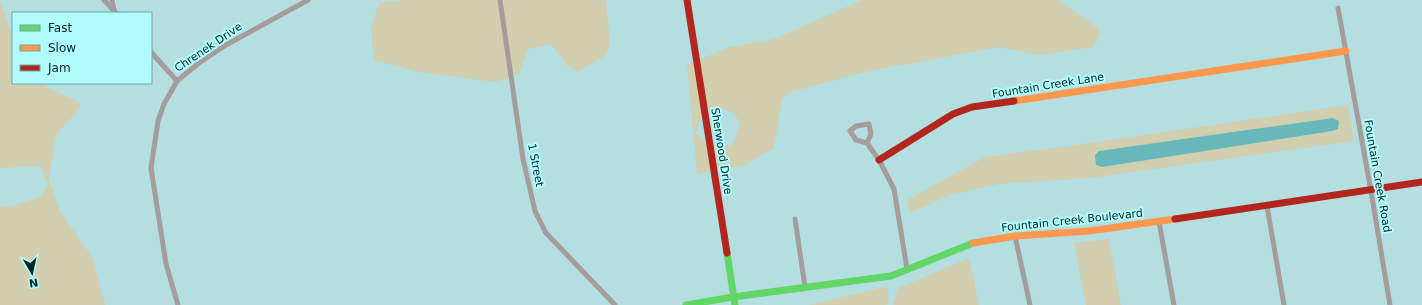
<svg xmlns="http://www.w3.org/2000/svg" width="1422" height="305" font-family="'DejaVu Sans',sans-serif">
  <rect width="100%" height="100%" fill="#b4dee0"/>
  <g fill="#d1cfb0" fill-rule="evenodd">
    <polygon points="0,0 13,37 13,83 39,83 80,103 80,108 56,135 49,180 60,211 93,259 105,305 0,305 0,207 11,206 40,197 48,186 41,166 0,168"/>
    <polygon points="404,0 606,0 610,44 605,56 577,72 568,66 551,44 528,49 519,74 495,82 418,72 374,60 371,29 379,3"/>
    <path d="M862,0H1058L1099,29L1100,35L1093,47L1039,55L999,47L869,71L790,92L782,99L774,148L745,165L697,174L687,65L729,47L774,39ZM718,107L733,113L740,122L736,137L730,146L707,144L696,133L702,113Z"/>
    <polygon points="1348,105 1354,141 1090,178 999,184 950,195 910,213 907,200 985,157 1083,144"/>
    <polygon points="1109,239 1121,305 1086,305 1074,243"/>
    <polygon points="969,258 979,305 893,305 898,288"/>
    <polygon points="888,286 889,303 887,305 809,305"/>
  </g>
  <polygon fill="#67b8bb" points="1333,118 1339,121 1338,129 1332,131 1102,167 1096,165 1095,155 1099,151"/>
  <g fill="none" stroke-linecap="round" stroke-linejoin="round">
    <g stroke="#a59c9c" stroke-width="5">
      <polyline points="104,0 116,13"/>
      <polyline points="112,0 114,10"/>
      <polyline points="500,0 523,159 535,211 546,233 615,305"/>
      <polyline points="1338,8 1371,191 1390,305"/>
      <polyline points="151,52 177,81"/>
      <polyline points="867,143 871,134 869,124 856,126 850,131 856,140 867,143 879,160 894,189 907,269"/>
      <polyline points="1267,206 1284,305"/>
      <polyline points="795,219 805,287"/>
      <polyline points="1159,222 1174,305"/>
      <polyline points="1015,236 1030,305"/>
      <polyline points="178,305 166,264 151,168 158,121 164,104 177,81 199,63 226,45 308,0"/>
    </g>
    <g stroke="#63d668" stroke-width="7">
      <polyline points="727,253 735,305"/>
      <polyline points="686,305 733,297 891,276 973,243"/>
    </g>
    <g stroke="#ff974d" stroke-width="7">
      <polyline points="1014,101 1346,51"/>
      <polyline points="973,243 1015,236 1089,231 1175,219"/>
    </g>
    <g stroke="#b3261e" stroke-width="7">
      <polyline points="687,0 727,253"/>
      <polyline points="879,160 953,114 972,107 1014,101"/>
      <polyline points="1175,219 1422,182"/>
    </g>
  </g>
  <g text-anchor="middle" stroke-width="4" stroke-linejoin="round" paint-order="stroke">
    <g font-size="11" fill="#042526" stroke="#b0fcff">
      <text transform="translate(208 47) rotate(-34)" y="4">Chrenek Drive</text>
      <text transform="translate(1048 85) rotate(-9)" y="4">Fountain Creek Lane</text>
      <text transform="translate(722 151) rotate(81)" y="4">Sherwood Drive</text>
      <text transform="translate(536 165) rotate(79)" y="4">1 Street</text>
      <text transform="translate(1378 176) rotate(80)" y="4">Fountain Creek Road</text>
      <text transform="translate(1072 220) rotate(-6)" y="4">Fountain Creek Boulevard</text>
    </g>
  </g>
  <rect x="12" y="12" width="140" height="72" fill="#b0fcff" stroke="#6ba6a8"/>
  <rect x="20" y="25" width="20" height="6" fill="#63d668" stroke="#6ba6a8"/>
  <text x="48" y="32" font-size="12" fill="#042526">Fast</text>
  <rect x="20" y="45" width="20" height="6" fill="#ff974d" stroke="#6ba6a8"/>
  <text x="48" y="52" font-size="12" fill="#042526">Slow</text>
  <rect x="20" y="65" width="20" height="6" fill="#b3261e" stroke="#6ba6a8"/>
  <text x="48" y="72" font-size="12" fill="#042526">Jam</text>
  <g transform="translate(32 273) rotate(171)" stroke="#b0fcff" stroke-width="3" paint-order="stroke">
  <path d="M0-3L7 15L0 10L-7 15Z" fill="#042526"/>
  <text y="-6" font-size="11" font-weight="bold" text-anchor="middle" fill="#042526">N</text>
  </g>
</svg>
